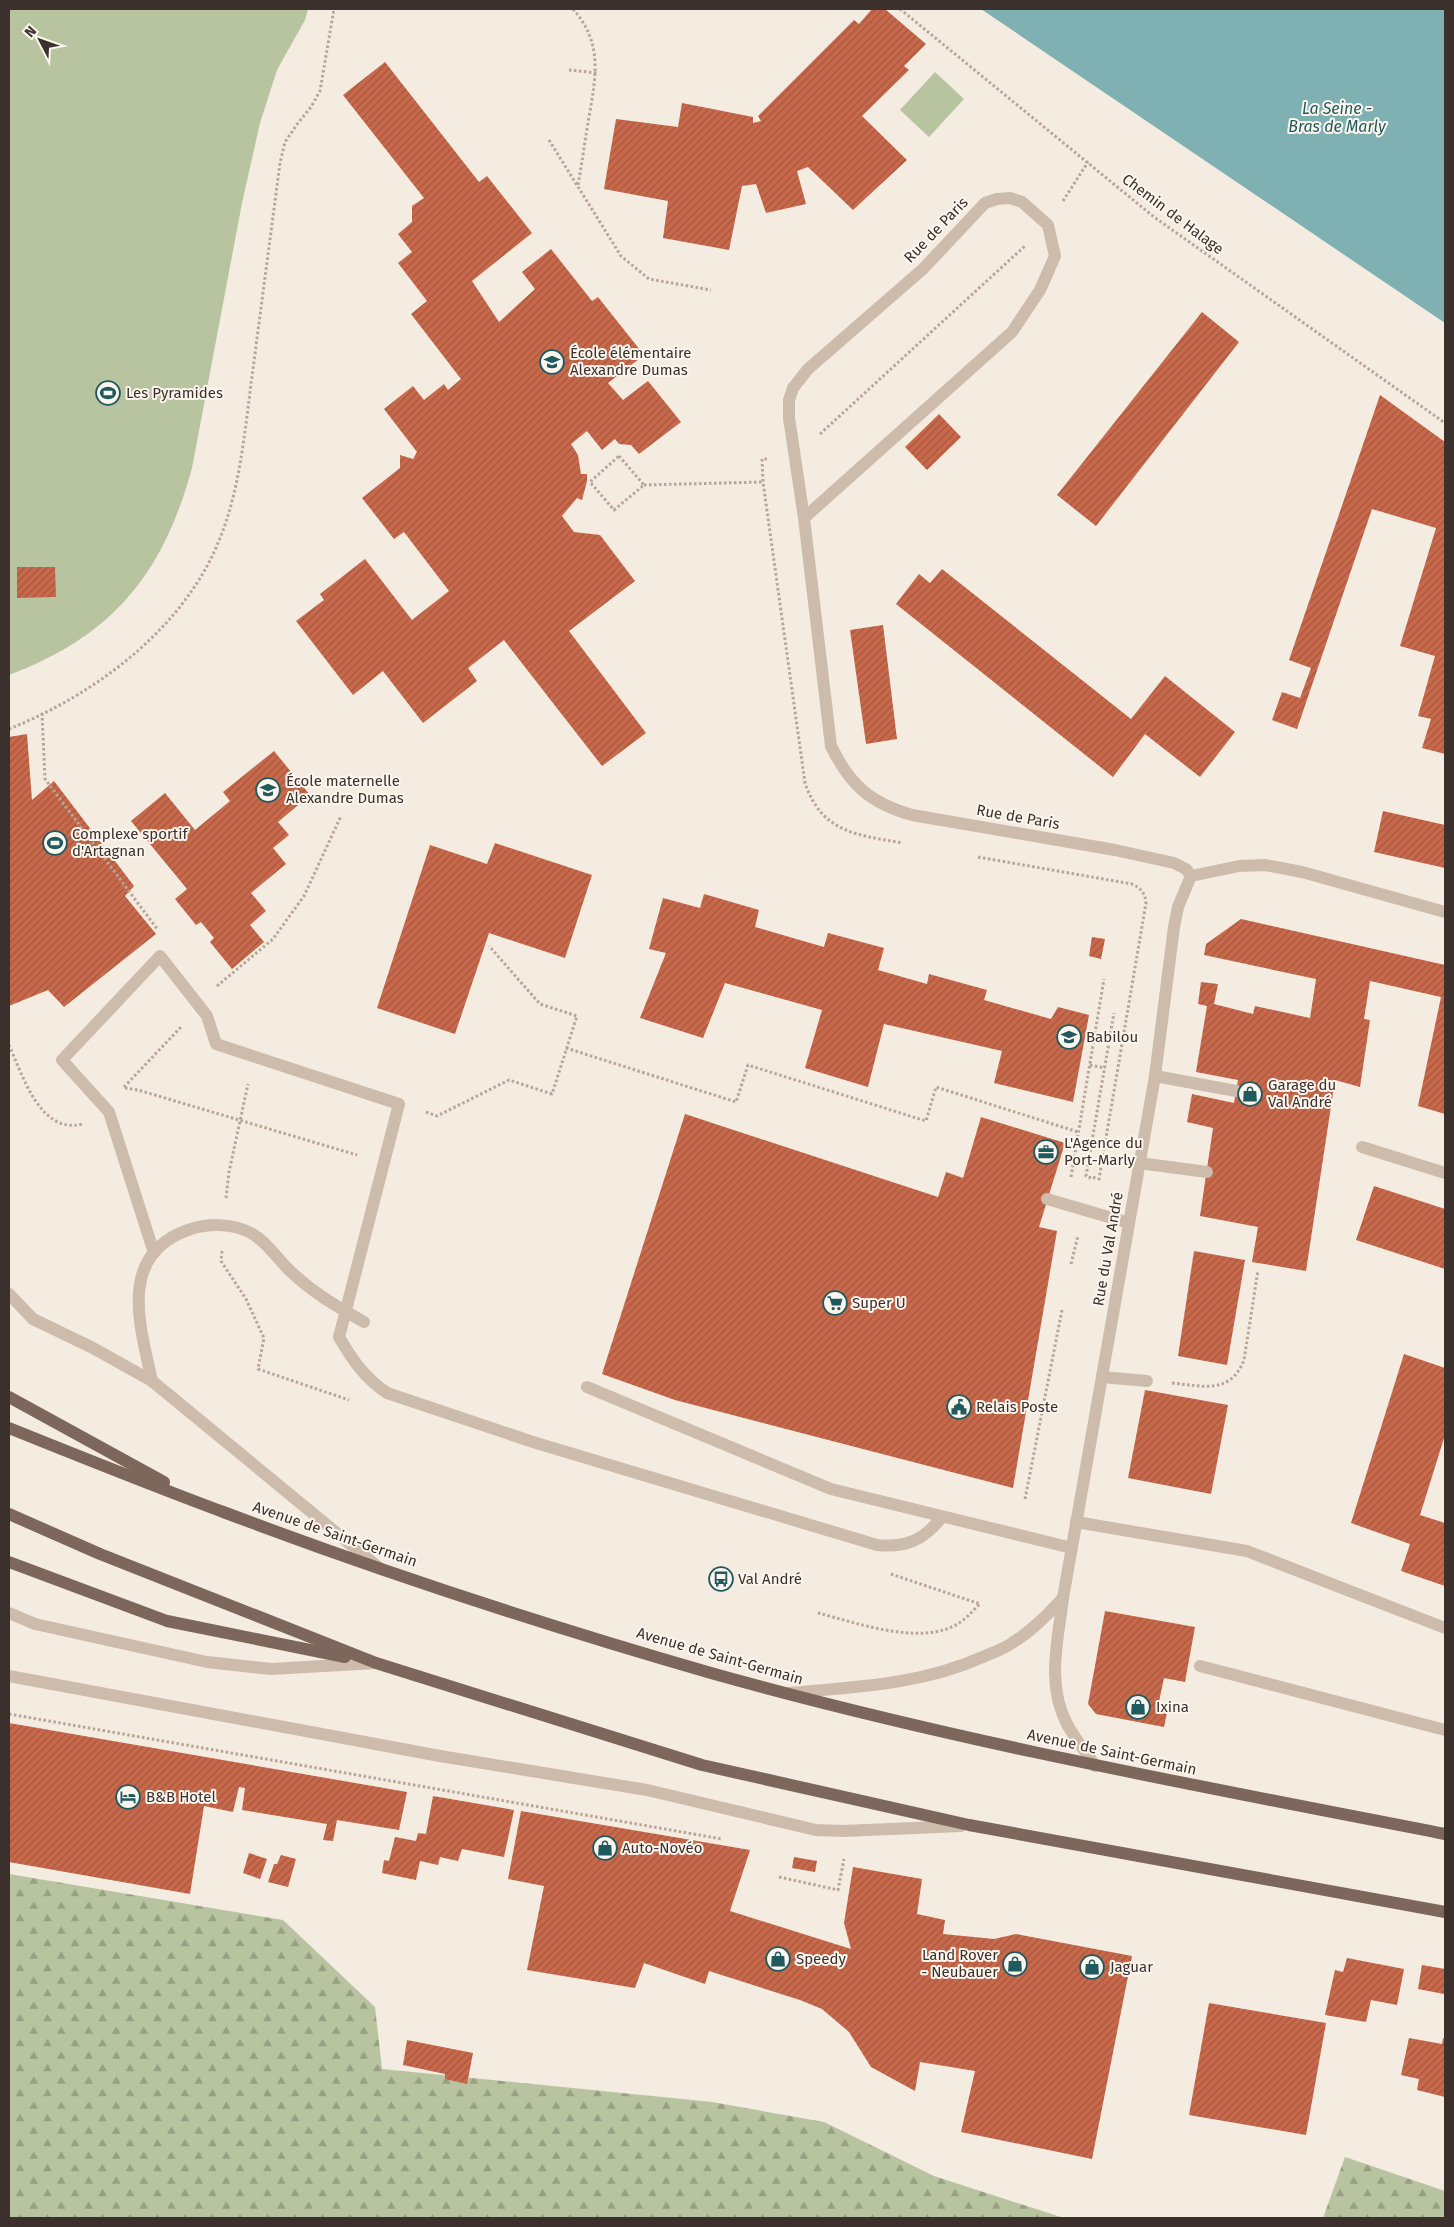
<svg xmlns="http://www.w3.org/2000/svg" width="1454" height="2227" font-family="'Fira Sans',sans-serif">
  <defs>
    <pattern id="forest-firs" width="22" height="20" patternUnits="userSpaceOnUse" patternTransform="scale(1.25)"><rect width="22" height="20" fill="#b8c4a0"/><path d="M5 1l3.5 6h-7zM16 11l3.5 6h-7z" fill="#97a083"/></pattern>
    <pattern id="building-hatch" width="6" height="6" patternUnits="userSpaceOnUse" patternTransform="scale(1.25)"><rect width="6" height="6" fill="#c8694b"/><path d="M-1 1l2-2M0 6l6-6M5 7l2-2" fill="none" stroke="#a4573f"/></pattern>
  </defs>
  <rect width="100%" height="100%" fill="#f4ebe1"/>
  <g fill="#b8c4a0">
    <path d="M9,9H308L305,20L277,70L260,123L242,203L192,468C163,574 113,636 9,675Z"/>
    <polygon points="935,72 964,99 929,137 900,110"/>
  </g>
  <g fill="url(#forest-firs)">
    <polygon points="9,1874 283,1920 375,2007 382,2069 712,2102 824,2122 934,2176 1064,2218 9,2218"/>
    <polygon points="1345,2157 1445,2191 1445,2218 1323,2218"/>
  </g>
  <polygon fill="#7fb0b2" points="981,9 1445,9 1445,323"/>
  <g fill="url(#building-hatch)">
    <polygon points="872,9 885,9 926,44 904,66 909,70 862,116 907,160 853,210 808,167 797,171 806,204 766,213 756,184 742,186 729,250 663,238 668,201 604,189 616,119 678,127 682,103 753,117 753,123 761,121 758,116 854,20 859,24"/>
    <polygon points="385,62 479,182 487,176 532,233 472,281 499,322 535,289 522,272 551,249 592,301 598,297 644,355 608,383 623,400 648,381 681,422 639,454 631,445 619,444 615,439 602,450 587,431 571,444 578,455 581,474 587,474 587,481 582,500 577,498 562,516 574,532 600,535 635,581 569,631 646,733 602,766 504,640 468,668 477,681 423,723 383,671 353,695 296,621 324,600 320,594 365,559 412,620 449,591 404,532 394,539 362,498 400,468 400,455 413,459 417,452 384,409 413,386 424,400 444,384 448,390 461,379 411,314 427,301 398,263 412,252 398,234 412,222 412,206 424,198 343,95"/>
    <polygon points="1202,312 1239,342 1096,526 1057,495"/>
    <polygon points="1380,395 1445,442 1445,754 1422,748 1431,719 1418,716 1435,656 1400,646 1436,528 1372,509 1297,729 1272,720 1282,692 1300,698 1311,668 1289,660"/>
    <polygon points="939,414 961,437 927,470 905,447"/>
    <polygon points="17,567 55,567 56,597 17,598"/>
    <polygon points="942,569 1131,719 1165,676 1235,732 1200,777 1145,734 1113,777 896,604 919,574 930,583"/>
    <polygon points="883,625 897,739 866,744 850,630"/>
    <polygon points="27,734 32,800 54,781 134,886 125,896 156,934 64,1007 48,990 9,1006 9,737"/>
    <polygon points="274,751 310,795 278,822 289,835 273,848 286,864 251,893 266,911 250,925 264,942 232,969 210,942 214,938 201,922 196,925 175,899 187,889 131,821 165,793 195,830 230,801 223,792"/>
    <polygon points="1383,811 1445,825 1445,868 1374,852"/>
    <polygon points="495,843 592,875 565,958 489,933 455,1034 377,1008 430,845 487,864"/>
    <polygon points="704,894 759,910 755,927 824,947 828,933 884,948 878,970 927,984 929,974 987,990 984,1000 1051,1019 1058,1007 1089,1015 1073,1102 994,1083 1002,1051 884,1024 868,1087 805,1068 822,1010 725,983 703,1038 640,1018 666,953 649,949 663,898 700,908"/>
    <polygon points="1241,919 1445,965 1445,1114 1418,1106 1441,997 1370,981 1364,1019 1370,1020 1360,1087 1335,1080 1306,1271 1252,1262 1258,1227 1200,1216 1213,1128 1187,1122 1192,1094 1234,1103 1238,1080 1196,1072 1207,1006 1198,1004 1201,982 1218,984 1214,1004 1253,1014 1255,1006 1310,1018 1316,979 1204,955 1206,944"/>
    <polygon points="1092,937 1105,939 1101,959 1089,956"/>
    <polygon points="685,1114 938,1197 946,1172 963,1178 981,1117 1065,1143 1039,1227 1057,1231 1013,1488 675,1400 602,1374"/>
    <polygon points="1374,1186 1445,1209 1445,1269 1356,1240"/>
    <polygon points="1194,1251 1245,1260 1227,1365 1178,1356"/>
    <polygon points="1404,1354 1445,1368 1445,1435 1420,1515 1445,1523 1445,1586 1401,1571 1410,1544 1351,1523"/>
    <polygon points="1145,1390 1228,1405 1211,1494 1128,1478"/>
    <polygon points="1105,1611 1195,1627 1185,1682 1164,1678 1158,1706 1168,1708 1164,1727 1096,1714 1088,1704"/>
    <polygon points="9,1723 407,1792 399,1830 337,1820 333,1841 323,1840 327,1824 242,1810 245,1788 239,1787 233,1812 204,1806 190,1894 9,1862"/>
    <polygon points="433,1796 514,1810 504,1857 462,1849 458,1861 440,1857 438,1865 420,1861 416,1880 382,1873 384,1860 389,1861 395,1837 416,1841 418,1833 426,1834"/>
    <polygon points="521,1811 750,1850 730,1911 851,1949 844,1923 853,1867 922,1879 917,1914 945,1920 943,1934 994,1939 1016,1934 1132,1956 1092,2159 961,2132 975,2071 920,2062 915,2091 871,2067 849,2032 822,2009 800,2000 709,1971 705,1984 644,1963 635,1988 527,1970 544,1886 508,1879"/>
    <polygon points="249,1853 267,1859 260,1879 243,1873"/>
    <polygon points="281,1855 296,1859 288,1887 268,1882 274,1864 277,1864"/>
    <polygon points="794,1857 817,1861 815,1872 792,1868"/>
    <polygon points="1347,1958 1404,1969 1397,2005 1371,2000 1366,2022 1325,2015 1335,1970 1343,1972"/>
    <polygon points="1422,1965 1445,1969 1444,1994 1418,1989"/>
    <polygon points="1209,2003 1326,2023 1306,2135 1189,2115"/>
    <polygon points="1409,2038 1442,2044 1443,2038 1445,2039 1445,2097 1417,2090 1419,2079 1401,2075"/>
    <polygon points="407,2040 473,2053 467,2084 445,2079 445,2074 403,2065"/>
  </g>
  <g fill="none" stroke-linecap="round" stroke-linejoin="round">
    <g stroke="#b9a596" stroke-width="3" stroke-dasharray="2.5 2.5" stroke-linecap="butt">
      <path d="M573,9C603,43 596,76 589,117C585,140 582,163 578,185"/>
      <polyline points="900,9 1154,217 1445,423"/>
      <polyline points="569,70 597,73"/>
      <polyline points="549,140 621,256 649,279 711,290"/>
      <polyline points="1063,201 1088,162"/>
      <polyline points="820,434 1026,245"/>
      <polygon points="619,456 644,485 614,510 590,482"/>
      <path d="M767,459H762L763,482L805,783C822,833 857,835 903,843"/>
      <polyline points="644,485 763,482"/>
      <polyline points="42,713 45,779 158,930"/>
      <path d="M9,729C94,695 182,630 218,543C241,489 245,427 253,369C262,300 271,232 280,163L285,142L298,123L311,107L320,91L334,9"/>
      <path d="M978,857L1132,884C1141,888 1145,893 1146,903L1099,1179L1092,1177"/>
      <polyline points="217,986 273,939 304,896 341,816"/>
      <path d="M9,1045C23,1076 40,1135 83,1124"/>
      <polyline points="566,1048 736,1102 748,1065 926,1121 936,1087 1078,1132"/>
      <polyline points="1090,1065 1105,1068"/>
      <polyline points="124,1087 182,1026"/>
      <polyline points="125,1088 138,1090 357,1155"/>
      <polyline points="426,1112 437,1116 509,1080 552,1094 577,1016 540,1004 489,946"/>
      <polyline points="1071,1177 1104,979"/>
      <polyline points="1091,1178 1086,1176 1114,1013"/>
      <polyline points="226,1198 229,1172 248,1084"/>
      <polyline points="222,1251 221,1261 246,1299 264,1338 258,1369 349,1400"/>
      <polyline points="1071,1264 1078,1236"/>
      <path d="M1172,1383C1203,1386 1230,1395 1244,1360L1258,1270"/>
      <polyline points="1025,1499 1062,1310"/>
      <path d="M818,1613C858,1623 927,1649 963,1620C969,1616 974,1609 980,1604L891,1574"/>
      <polyline points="9,1714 722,1839"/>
      <polyline points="779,1877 838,1890 844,1859"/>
    </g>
    <g stroke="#cdbbac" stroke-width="12">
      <path d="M804,518L1012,332L1040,290L1055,256L1048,225L1022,202L1010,198L997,199L985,203L923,269L808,369L793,388L789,400V418L804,518L831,746C850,785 870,803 912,815L1115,850L1174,863L1186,869L1191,876"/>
      <polyline points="1191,876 1239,866 1265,865 1302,872 1445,912"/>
      <polyline points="1155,1076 1236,1091"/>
      <polyline points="1362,1147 1445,1173"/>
      <polyline points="1139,1163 1207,1172"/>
      <polyline points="1047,1199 1129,1223"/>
      <path d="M154,1253L109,1112L62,1060L160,956L207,1016L216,1044L399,1104L339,1337C353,1361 365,1378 387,1393L533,1442L877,1545C906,1548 924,1540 942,1517"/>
      <polyline points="9,1294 33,1319 93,1348 152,1381 378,1567"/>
      <polyline points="1102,1377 1147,1381"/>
      <path d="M152,1381C140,1326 117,1255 188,1230C208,1223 232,1223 251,1233C267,1242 276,1257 289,1270C313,1293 336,1306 364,1322"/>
      <polyline points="587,1387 831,1489 1072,1548"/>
      <polyline points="1076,1522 1247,1551 1445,1628"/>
      <polyline points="9,1613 35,1624 207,1662 271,1669 376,1663"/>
      <polyline points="1200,1666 1445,1730"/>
      <polyline points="9,1676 440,1756 647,1790 816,1830 843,1831 961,1826"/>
      <path d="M788,1693C856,1687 921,1685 985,1656C994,1652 1004,1649 1012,1643C1032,1631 1047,1615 1063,1598"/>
      <path d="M1095,1766C1086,1752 1075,1739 1067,1724C1046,1684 1058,1640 1063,1598L1155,1076L1174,927L1178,907L1191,876"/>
    </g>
    <g stroke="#7d675c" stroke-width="12">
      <polyline points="9,1397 164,1482"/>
      <path d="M9,1428C81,1457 153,1486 226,1513C385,1573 548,1626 711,1673C953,1741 1199,1786 1445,1834"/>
      <polyline points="9,1514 100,1554 376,1663 702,1765 969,1825 1445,1912"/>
      <polyline points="9,1562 167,1621 345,1657"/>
    </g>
  </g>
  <defs>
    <g id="school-ring" transform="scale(1.25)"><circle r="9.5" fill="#fbf5ee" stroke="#1f5a5e" stroke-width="1.5"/><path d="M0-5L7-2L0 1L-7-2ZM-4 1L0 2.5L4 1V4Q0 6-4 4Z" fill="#1f5a5e"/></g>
    <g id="stadium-ring" transform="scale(1.25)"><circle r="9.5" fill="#fbf5ee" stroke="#1f5a5e" stroke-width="1.5"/><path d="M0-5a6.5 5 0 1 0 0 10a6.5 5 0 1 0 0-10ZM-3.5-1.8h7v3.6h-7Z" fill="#1f5a5e"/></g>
    <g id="shop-ring" transform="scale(1.25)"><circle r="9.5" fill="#fbf5ee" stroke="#1f5a5e" stroke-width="1.5"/><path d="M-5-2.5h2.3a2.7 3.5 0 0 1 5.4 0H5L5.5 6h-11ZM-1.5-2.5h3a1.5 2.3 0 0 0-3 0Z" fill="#1f5a5e"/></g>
    <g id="office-ring" transform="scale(1.25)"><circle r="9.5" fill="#fbf5ee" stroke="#1f5a5e" stroke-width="1.5"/><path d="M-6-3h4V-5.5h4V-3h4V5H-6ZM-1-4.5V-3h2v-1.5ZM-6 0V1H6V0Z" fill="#1f5a5e"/></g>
    <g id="supermarket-ring" transform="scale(1.25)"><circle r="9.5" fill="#fbf5ee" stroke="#1f5a5e" stroke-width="1.5"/><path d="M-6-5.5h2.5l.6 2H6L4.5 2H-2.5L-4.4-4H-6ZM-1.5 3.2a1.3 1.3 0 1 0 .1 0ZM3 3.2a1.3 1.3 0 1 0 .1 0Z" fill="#1f5a5e"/></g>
    <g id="civic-ring" transform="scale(1.25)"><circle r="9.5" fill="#fbf5ee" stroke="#1f5a5e" stroke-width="1.5"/><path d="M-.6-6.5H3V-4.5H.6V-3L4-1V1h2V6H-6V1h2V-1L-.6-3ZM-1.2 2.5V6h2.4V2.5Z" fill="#1f5a5e"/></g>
    <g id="bus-ring" transform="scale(1.25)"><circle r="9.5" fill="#fbf5ee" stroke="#1f5a5e" stroke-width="1.5"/><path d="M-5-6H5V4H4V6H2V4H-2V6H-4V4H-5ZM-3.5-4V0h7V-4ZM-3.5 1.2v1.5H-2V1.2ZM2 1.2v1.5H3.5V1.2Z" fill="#1f5a5e"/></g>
    <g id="hotel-ring" transform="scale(1.25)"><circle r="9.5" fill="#fbf5ee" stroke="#1f5a5e" stroke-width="1.5"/><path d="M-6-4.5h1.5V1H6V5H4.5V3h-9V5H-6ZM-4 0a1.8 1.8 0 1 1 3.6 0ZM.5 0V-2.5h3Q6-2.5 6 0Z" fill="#1f5a5e"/></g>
  </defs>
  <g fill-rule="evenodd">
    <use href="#school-ring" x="552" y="362"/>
    <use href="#stadium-ring" x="108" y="393"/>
    <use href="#school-ring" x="268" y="790"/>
    <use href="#stadium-ring" x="55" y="843"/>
    <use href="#school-ring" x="1069" y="1037"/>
    <use href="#shop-ring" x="1250" y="1094"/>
    <use href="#office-ring" x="1046" y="1152"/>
    <use href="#supermarket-ring" x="835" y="1303"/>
    <use href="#civic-ring" x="959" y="1407"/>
    <use href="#bus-ring" x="721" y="1579"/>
    <use href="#shop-ring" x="1138" y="1707"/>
    <use href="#hotel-ring" x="128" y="1797"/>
    <use href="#shop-ring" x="605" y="1848"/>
    <use href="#shop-ring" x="778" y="1959"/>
    <use href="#shop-ring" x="1015" y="1964"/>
    <use href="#shop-ring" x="1092" y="1967"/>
  </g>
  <g text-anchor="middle" stroke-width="4" stroke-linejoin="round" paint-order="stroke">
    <g font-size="15" fill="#3b302b" stroke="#fbf5ee">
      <text transform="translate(1173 214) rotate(37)" y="5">Chemin de Halage</text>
      <text transform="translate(936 230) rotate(-46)" y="5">Rue de Paris</text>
      <text transform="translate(1018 817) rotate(10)" y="5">Rue de Paris</text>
      <text transform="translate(1108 1249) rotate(-80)" y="5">Rue du Val André</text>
      <text transform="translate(335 1534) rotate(19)" y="5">Avenue de Saint-Germain</text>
      <text transform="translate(720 1656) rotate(16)" y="5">Avenue de Saint-Germain</text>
      <text transform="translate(1112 1752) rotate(12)" y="5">Avenue de Saint-Germain</text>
    </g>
    <g font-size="15" fill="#3b302b" stroke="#fbf5ee" text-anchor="start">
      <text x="570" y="358">École élémentaire<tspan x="570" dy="17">Alexandre Dumas</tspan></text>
      <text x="126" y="398">Les Pyramides</text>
      <text x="286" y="786">École maternelle<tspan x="286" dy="17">Alexandre Dumas</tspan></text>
      <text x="72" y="839">Complexe sportif<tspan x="72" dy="17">d'Artagnan</tspan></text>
      <text x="1086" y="1042">Babilou</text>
      <text x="1268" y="1090">Garage du<tspan x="1268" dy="17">Val André</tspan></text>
      <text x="1064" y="1148">L'Agence du<tspan x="1064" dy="17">Port-Marly</tspan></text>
      <text x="852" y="1308">Super U</text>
      <text x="976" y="1412">Relais Poste</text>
      <text x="738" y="1584">Val André</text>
      <text x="1156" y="1712">Ixina</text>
      <text x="146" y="1802">B&amp;B Hotel</text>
      <text x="622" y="1853">Auto-Novéo</text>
      <text x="998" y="1960" text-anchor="end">Land Rover<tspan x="998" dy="17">- Neubauer</tspan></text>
      <text x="796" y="1964">Speedy</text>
      <text x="1110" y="1972">Jaguar</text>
    </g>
    <g font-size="16" font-style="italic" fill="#1f5a5e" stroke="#fbf5ee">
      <text x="1337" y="114">La Seine -<tspan x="1337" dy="18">Bras de Marly</tspan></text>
    </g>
  </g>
  <rect width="1454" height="2227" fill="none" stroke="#3b302b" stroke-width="20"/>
  <g transform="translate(40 40) rotate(311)" stroke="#fbf5ee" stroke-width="4" paint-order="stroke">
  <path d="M0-4L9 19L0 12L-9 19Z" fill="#3b302b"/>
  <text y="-8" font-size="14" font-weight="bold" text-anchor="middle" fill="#3b302b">N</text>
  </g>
</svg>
